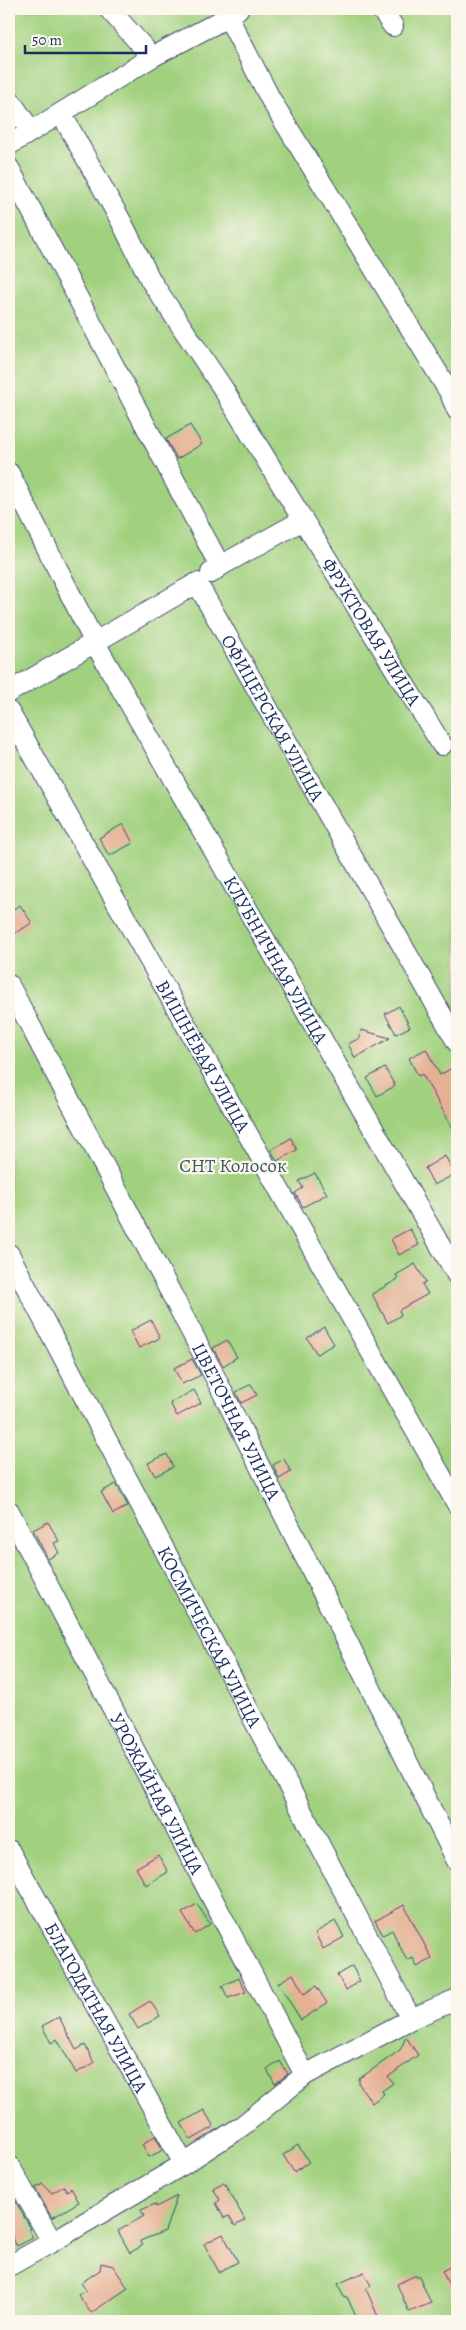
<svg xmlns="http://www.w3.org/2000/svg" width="466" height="2330" font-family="Alegreya,serif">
  <rect width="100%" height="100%" fill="#fbf7ec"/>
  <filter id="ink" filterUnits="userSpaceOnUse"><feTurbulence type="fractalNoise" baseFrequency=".02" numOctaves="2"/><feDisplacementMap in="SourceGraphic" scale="10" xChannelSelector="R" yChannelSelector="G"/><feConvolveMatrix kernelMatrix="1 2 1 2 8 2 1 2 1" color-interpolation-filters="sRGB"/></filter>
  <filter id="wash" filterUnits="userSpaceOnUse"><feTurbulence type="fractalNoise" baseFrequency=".0096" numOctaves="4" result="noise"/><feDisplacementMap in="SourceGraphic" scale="20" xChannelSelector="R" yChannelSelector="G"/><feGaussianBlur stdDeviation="1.12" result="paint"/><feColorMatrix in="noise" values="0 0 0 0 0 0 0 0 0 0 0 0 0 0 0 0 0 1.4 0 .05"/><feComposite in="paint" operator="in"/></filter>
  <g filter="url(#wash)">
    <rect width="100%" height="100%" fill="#f4dcbe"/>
    <rect fill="#a1d17f" stroke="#5e806e" x="9" y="9" width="448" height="2312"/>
    <g id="blocks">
      <g fill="#e5b093">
        <polygon points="190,425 202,444 177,459 166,439"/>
        <polygon points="123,824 133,843 109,856 99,838"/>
        <polygon points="20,905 32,923 9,937 9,912"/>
        <polygon points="399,1006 410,1027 396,1034 385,1014"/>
        <polygon points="361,1030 390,1038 355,1058 348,1044 360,1038"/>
        <polygon points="426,1049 440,1075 457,1065 457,1135 422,1074 418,1076 409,1058"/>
        <polygon points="385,1068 395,1086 377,1096 367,1078"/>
        <polygon points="291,1138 297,1150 277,1161 271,1150"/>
        <polygon points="445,1156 455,1174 434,1185 425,1168"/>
        <polygon points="315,1173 327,1194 303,1207 295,1193 303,1188 299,1181"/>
        <polygon points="410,1229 419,1245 399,1255 391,1239"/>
        <polygon points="415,1264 426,1282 422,1284 428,1294 399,1310 401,1315 388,1323 372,1294 398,1279 396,1275"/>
        <polygon points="151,1320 160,1338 139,1348 130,1331"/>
        <polygon points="324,1327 334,1344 317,1354 307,1338"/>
        <polygon points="227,1340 237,1357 223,1366 213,1348"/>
        <polygon points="192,1359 201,1375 182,1384 174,1368"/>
        <polygon points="251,1384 257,1395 241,1403 236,1392"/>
        <polygon points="194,1390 201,1403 177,1416 170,1403"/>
        <polygon points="167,1454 173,1467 155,1476 148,1463"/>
        <polygon points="284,1459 291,1472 279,1479 273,1465"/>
        <polygon points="116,1484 128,1506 113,1514 101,1492"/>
        <polygon points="48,1522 59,1541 54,1543 59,1553 48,1559 33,1530"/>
        <polygon points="158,1855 168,1872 146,1885 136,1868"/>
        <polygon points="197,1904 210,1924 195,1934 182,1913"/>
        <polygon points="404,1905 432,1959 417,1967 413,1958 407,1961 392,1930 383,1935 375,1921"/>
        <polygon points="335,1921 344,1937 323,1949 315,1933"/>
        <polygon points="352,1966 360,1981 346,1990 337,1975"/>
        <polygon points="293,1974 304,1994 316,1986 327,2003 301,2020 278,1983"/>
        <polygon points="239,1978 246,1992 228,1998 222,1986"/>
        <polygon points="150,2001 160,2016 138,2029 129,2014"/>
        <polygon points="59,2017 76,2050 85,2045 94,2063 76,2073 57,2039 51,2043 42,2026"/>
        <polygon points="406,2037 418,2055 388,2077 393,2083 382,2091 384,2094 372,2103 359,2084 359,2079 400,2050"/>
        <polygon points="280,2061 288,2074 275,2084 267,2070"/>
        <polygon points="204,2110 214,2127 191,2140 181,2123"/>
        <polygon points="155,2136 163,2150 149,2157 142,2144"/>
        <polygon points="298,2145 309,2162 294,2172 283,2155"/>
        <polygon points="224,2182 245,2220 235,2226 229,2216 224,2218 216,2203 220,2200 213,2188"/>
        <polygon points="43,2184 52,2193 64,2186 67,2191 71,2188 79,2202 52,2218 35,2188"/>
        <polygon points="177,2196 165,2231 140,2241 143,2245 130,2253 118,2231 144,2216 141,2210 155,2204 156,2207"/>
        <polygon points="15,2200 31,2229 29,2230 33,2238 17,2246 9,2232 9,2203"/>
        <polygon points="223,2234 238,2262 219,2272 204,2244"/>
        <polygon points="101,2263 113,2266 128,2288 91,2313 78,2295 86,2290 81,2283 100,2270"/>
        <polygon points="457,2263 457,2301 442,2271"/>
        <polygon points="364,2272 371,2286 366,2289 380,2321 358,2321 347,2297 344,2298 338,2284"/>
        <polygon points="414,2276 419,2276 431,2303 409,2312 397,2284"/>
      </g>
    </g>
  </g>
  <g filter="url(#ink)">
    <use href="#blocks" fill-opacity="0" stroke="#3c496c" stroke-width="1"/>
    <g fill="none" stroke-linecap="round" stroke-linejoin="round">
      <g stroke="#3c496c" stroke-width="22">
        <g id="minor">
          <polyline points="109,9 152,57"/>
          <polyline points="381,9 393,26"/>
          <polyline points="228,17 271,100 450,393 457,410"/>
          <polyline points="9,99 31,131"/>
          <polyline points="61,113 121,221 151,281 222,387 303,520 220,566"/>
          <polyline points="9,145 152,57 228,17 238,9"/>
          <polyline points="9,168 220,566 211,573"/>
          <path id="s1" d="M9,473L95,643L457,1275"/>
          <path id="s2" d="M303,520L442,745"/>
          <path id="s3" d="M9,692L197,583L457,1042"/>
          <path id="s4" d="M9,712L457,1504"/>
          <path id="s5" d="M9,985L213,1373L457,1861"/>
          <path id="s6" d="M9,1254L411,2019"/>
          <path id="s7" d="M9,1511L305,2075"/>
          <path id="s8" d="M9,1850L184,2164"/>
          <polyline points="9,2165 52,2242"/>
          <polyline points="9,2266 52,2242 184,2164 242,2126 305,2075 411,2019 457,1999"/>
        </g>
      </g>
      <use href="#minor" stroke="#fff" stroke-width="20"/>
    </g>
  </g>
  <g text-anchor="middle" stroke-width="4.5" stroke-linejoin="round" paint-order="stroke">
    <g font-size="19" fill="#1b2f5e" stroke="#fbf7ec">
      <text dy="7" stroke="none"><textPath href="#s2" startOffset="131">ФРУКТОВАЯ УЛИЦА</textPath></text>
      <text dy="7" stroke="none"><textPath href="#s3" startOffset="372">ОФИЦЕРСКАЯ УЛИЦА</textPath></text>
      <text dy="7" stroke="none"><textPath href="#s1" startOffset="555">КЛУБНИЧНАЯ УЛИЦА</textPath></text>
      <text dy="7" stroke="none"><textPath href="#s4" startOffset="395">ВИШНЁВАЯ УЛИЦА</textPath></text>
      <text dy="7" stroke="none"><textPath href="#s5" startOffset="492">ЦВЕТОЧНАЯ УЛИЦА</textPath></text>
      <text dy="7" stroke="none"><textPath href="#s6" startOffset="432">КОСМИЧЕСКАЯ УЛИЦА</textPath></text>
      <text dy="7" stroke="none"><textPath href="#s7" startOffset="319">УРОЖАЙНАЯ УЛИЦА</textPath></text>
      <text dy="7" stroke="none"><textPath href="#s8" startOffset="180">БЛАГОДАТНАЯ УЛИЦА</textPath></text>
    </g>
    <g font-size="19" fill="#3c5866" stroke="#fbf7ec">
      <text x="233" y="1172">СНТ Колосок</text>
    </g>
  </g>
  <rect width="466" height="2330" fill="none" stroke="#fbf7ec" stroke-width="30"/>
  <path d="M25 45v8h121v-8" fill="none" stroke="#1b2f5e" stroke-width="2.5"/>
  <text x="32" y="45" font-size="15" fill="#1b2f5e" stroke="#fbf7ec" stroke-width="4" paint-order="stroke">50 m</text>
</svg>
